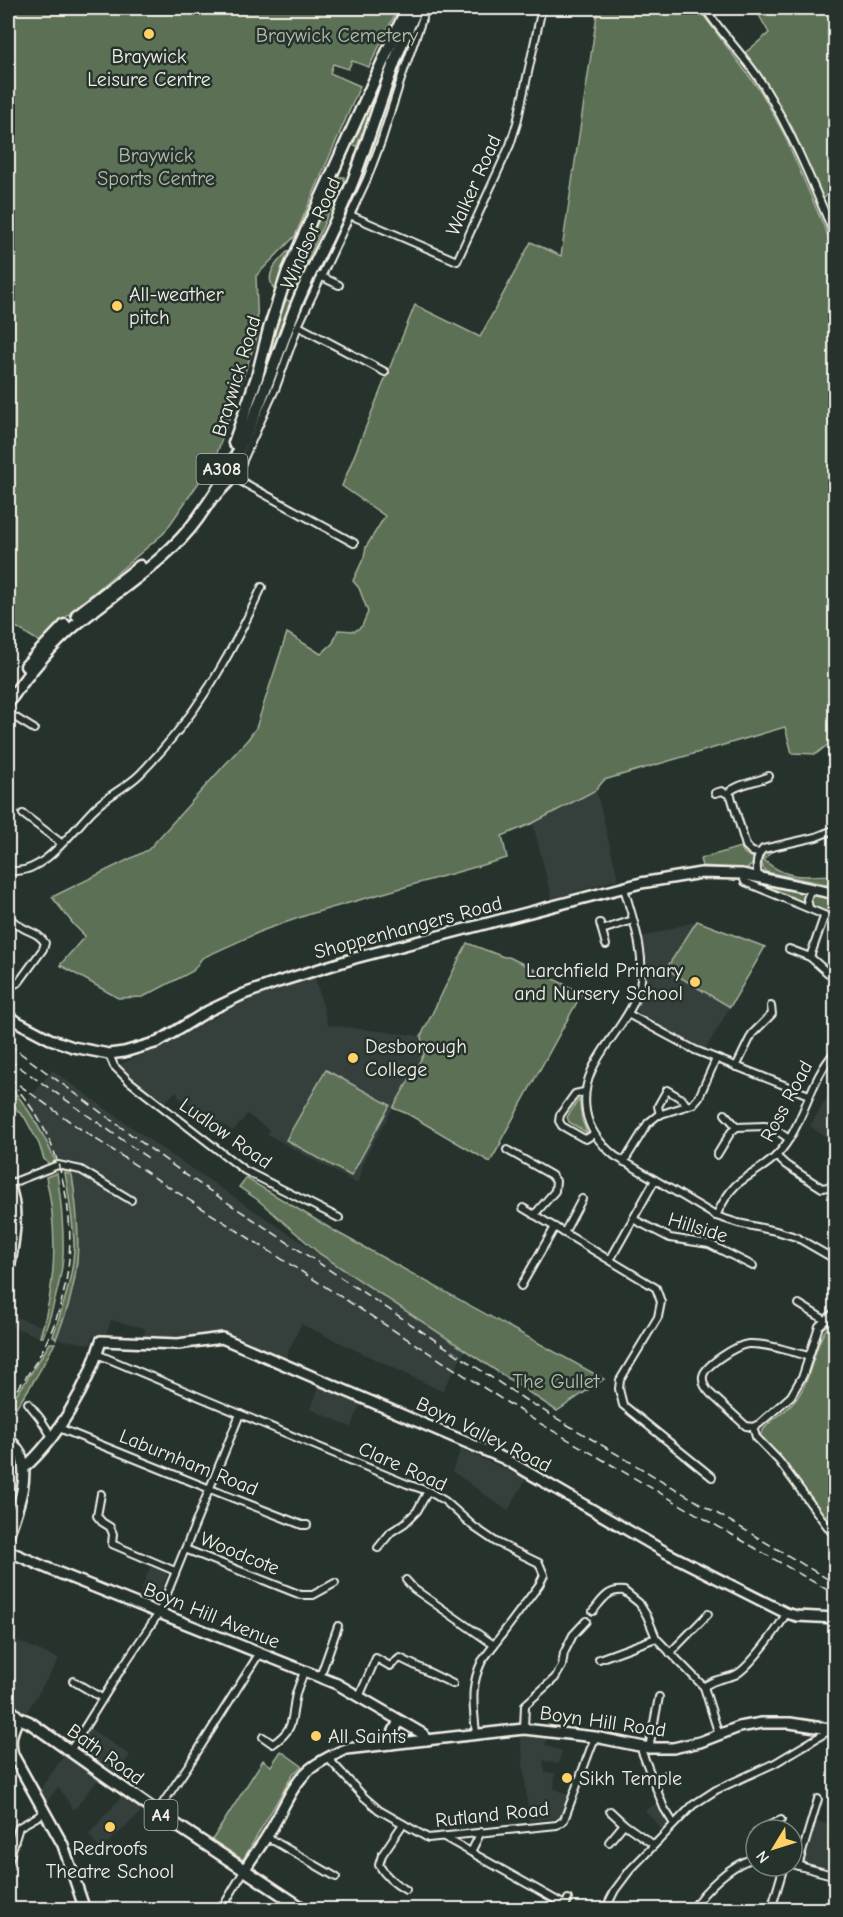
<svg xmlns="http://www.w3.org/2000/svg" width="843" height="1917" font-family="'Comic Neue',sans-serif">
  <rect width="100%" height="100%" fill="#26332d"/>
  <filter id="ink" filterUnits="userSpaceOnUse"><feTurbulence type="fractalNoise" baseFrequency=".0167" numOctaves="2"/><feDisplacementMap in="SourceGraphic" scale="12" xChannelSelector="R" yChannelSelector="G"/><feConvolveMatrix kernelMatrix="1 2 1 2 8 2 1 2 1" color-interpolation-filters="sRGB"/></filter>
  <g filter="url(#ink)">
    <g fill="#363f3e">
      <polygon points="596,790 618,879 552,899 533,823"/>
      <polygon points="697,921 765,947 705,1050 662,1030 641,1016 636,1008 643,991 646,969 642,937"/>
      <polygon points="467,943 504,957 509,957 582,993 501,1143 405,1087 365,1157 358,1182 356,1183 267,1134 269,1130 247,1114 233,1131 178,1097 177,1090 167,1100 162,1101 120,1069 118,1065 154,1050 252,997 314,974 328,1025 420,1036"/>
      <polygon points="52,1070 162,1149 465,1351 442,1391 301,1324 284,1361 216,1334 145,1339 145,1328 111,1320 106,1336 93,1336 91,1344 56,1339 72,1295 79,1246 77,1210 72,1175 75,1175 76,1162 54,1162 24,1106"/>
      <polygon points="831,1092 836,1095 835,1138 832,1141 810,1126"/>
      <polygon points="8,1314 43,1327 40,1337 8,1325"/>
      <polygon points="320,1386 361,1403 351,1427 310,1409"/>
      <polygon points="461,1449 526,1479 508,1511 452,1471"/>
      <polygon points="152,1563 165,1570 167,1576 156,1600 140,1593"/>
      <polygon points="8,1637 59,1659 25,1715 8,1701"/>
      <polygon points="89,1728 130,1755 115,1775 76,1749"/>
      <polygon points="520,1731 548,1733 545,1745 562,1751 558,1764 543,1760 545,1773 555,1773 554,1790 556,1789 568,1795 560,1818 529,1821"/>
      <polygon points="65,1754 99,1778 74,1810 58,1787 46,1803 39,1791"/>
      <polygon points="123,1795 144,1809 100,1850 89,1834"/>
      <polygon points="660,1802 669,1821 662,1830 645,1810"/>
      <polygon points="816,1821 835,1826 835,1872 808,1866 805,1862"/>
    </g>
    <g fill="#5b7054" stroke="#a8b09e" stroke-width="1.5">
      <polygon points="8,8 398,8 369,67 352,61 348,69 333,64 330,73 360,86 295,236 256,276 258,334 215,459 164,533 76,608 40,642 8,622"/>
      <polygon points="411,8 366,134 362,133 357,146 348,144"/>
      <polygon points="421,8 424,8 366,170 362,172 358,168"/>
      <polygon points="598,8 698,8 761,92 784,134 835,252 835,739 816,754 792,753 785,727 604,780 596,790 533,823 502,836 507,858 310,914 264,930 202,958 193,971 143,997 118,998 60,965 85,936 74,925 52,897 148,850 248,739 256,728 287,633 321,654 333,643 338,630 355,631 362,626 368,612 359,588 353,581 364,557 366,547 385,516 342,486 415,305 480,337 531,242 561,256"/>
      <polygon points="755,8 835,8 835,187 822,200 793,129 770,89 745,53 769,33"/>
      <polygon points="340,177 344,177 346,184 328,214 296,288 289,290 287,289 289,278 300,262 301,244"/>
      <path d="M287,252H290L275,290C263,276 276,263 287,252Z"/>
      <polygon points="282,298 294,303 237,445"/>
      <polygon points="740,847 745,854 752,857 754,860 751,866 745,869 702,866 700,859"/>
      <path d="M772,851L764,860C788,881 806,876 835,875V881L830,885L766,872L763,868L761,856L765,853Z"/>
      <polygon points="748,876 802,889 804,894 803,904 747,881"/>
      <path d="M815,893L835,898V917L812,907C810,901 810,897 815,893Z"/>
      <polygon points="697,921 765,947 730,1007 666,969"/>
      <polygon points="467,943 504,957 509,957 582,993 500,1142 501,1143 490,1162 408,1114 393,1108 424,1054 421,1036"/>
      <polygon points="326,1070 390,1105 351,1176 286,1140"/>
      <path d="M8,1084C29,1108 44,1134 56,1163L49,1164L44,1159L39,1144L25,1118L17,1110L8,1095Z"/>
      <polygon points="579,1099 582,1120 587,1133 569,1122 567,1117"/>
      <path d="M57,1173C61,1200 64,1228 63,1256C62,1278 51,1316 43,1337H40C56,1285 58,1230 46,1177Z"/>
      <path d="M65,1173L72,1175C78,1215 82,1255 71,1295C68,1310 61,1325 56,1339L53,1336C63,1306 74,1275 74,1244C73,1220 69,1196 65,1173Z"/>
      <polygon points="246,1178 338,1233 604,1379 557,1411 320,1254 258,1200 239,1187"/>
      <path d="M835,1317V1531L785,1462L761,1438L760,1435C767,1420 788,1412 797,1398C815,1373 812,1341 835,1317Z"/>
      <path d="M50,1343H55C41,1369 27,1395 8,1417V1405L24,1384Z"/>
      <polygon points="281,1751 302,1766 293,1774 243,1860 212,1840 263,1760 271,1766"/>
    </g>
    <g fill="none" stroke-linecap="round" stroke-linejoin="round">
      <g stroke="#f4f1e8" stroke-width="10">
        <g id="street">
          <path d="M705,8C722,35 746,57 763,85C793,134 814,187 836,239"/>
          <polyline points="350,215 457,261 510,145 517,123 542,8"/>
          <polyline points="320,276 339,285"/>
          <polyline points="298,326 385,372"/>
          <polyline points="235,478 354,543"/>
          <polyline points="217,497 235,478 276,387 298,326 367,179 381,142 403,73 426,8"/>
          <polyline points="8,713 34,729"/>
          <polyline points="715,793 722,791 731,796 746,846 752,852 759,853"/>
          <path d="M728,793C738,783 756,783 769,776"/>
          <polyline points="23,814 61,843"/>
          <path d="M8,870C40,879 72,831 93,810C106,796 126,788 140,774C196,717 229,659 262,587"/>
          <polyline points="742,874 745,882 836,920"/>
          <path d="M758,876C756,867 756,856 763,849L816,837L836,829"/>
          <path d="M624,888C633,920 646,954 640,987C639,993 635,999 633,1004C615,1041 579,1067 586,1111C589,1130 600,1144 615,1156L716,1216L738,1223L776,1231L796,1237L836,1260"/>
          <polyline points="809,908 807,899 811,888"/>
          <path d="M8,917C13,921 19,926 25,929C33,933 39,934 45,943L43,949L19,982L13,985L8,984"/>
          <polyline points="600,923 606,945"/>
          <polyline points="602,930 633,920"/>
          <polyline points="789,949 810,957 828,973"/>
          <polyline points="810,957 824,917"/>
          <polyline points="628,1014 695,1050 809,1095"/>
          <polyline points="109,1054 114,1066 129,1081 244,1170 339,1218"/>
          <polyline points="736,1067 752,1034 772,1014 771,1006"/>
          <polyline points="584,1092 575,1094 560,1115 559,1121 562,1126 583,1138 586,1139 594,1134"/>
          <polyline points="725,1114 737,1127"/>
          <polyline points="660,1115 658,1106 667,1090 682,1099 687,1106"/>
          <polyline points="507,1150 551,1175 556,1181 555,1191 534,1215"/>
          <polyline points="717,1155 731,1132 737,1127 764,1126 772,1127 789,1139"/>
          <polyline points="776,1156 786,1165 822,1188 828,1187 836,1182"/>
          <polyline points="624,1162 648,1123 658,1115 693,1104 699,1097 716,1059"/>
          <polyline points="9,1184 58,1165 81,1170 131,1200"/>
          <polyline points="523,1208 656,1288 661,1302 658,1317 620,1380 619,1389 623,1405 712,1477"/>
          <path d="M716,1216C721,1205 727,1194 736,1185C749,1174 766,1167 777,1155C805,1125 808,1081 836,1051"/>
          <polyline points="633,1219 670,1238 709,1244 753,1266"/>
          <polyline points="564,1233 582,1199"/>
          <polyline points="610,1260 655,1180"/>
          <polyline points="521,1286 555,1227"/>
          <polyline points="799,1304 825,1320"/>
          <path d="M97,1354L407,1484L428,1491L445,1501L474,1527L496,1542L539,1563L544,1575L539,1585L482,1661C469,1688 474,1707 476,1735"/>
          <path d="M809,1356C790,1352 768,1343 748,1344C737,1345 705,1365 703,1376C702,1383 706,1389 710,1393L746,1426L753,1427L759,1424L791,1396L803,1375L819,1326L836,1311"/>
          <polyline points="28,1403 40,1418 52,1437"/>
          <polyline points="753,1427 756,1437 779,1461 836,1538"/>
          <polyline points="59,1428 210,1489 302,1525 307,1525"/>
          <polyline points="101,1494 97,1516 102,1522 110,1527 113,1534 112,1544 175,1571"/>
          <polyline points="378,1548 391,1532 405,1523 417,1511 428,1491"/>
          <polyline points="185,1549 301,1595 313,1595 335,1583"/>
          <polyline points="833,1561 836,1557"/>
          <polyline points="406,1580 414,1589 494,1645"/>
          <path d="M593,1611C603,1599 608,1589 624,1591L639,1603L647,1616L656,1638L704,1687L719,1735"/>
          <polyline points="670,1653 708,1614"/>
          <polyline points="599,1659 656,1638"/>
          <polyline points="320,1677 338,1626"/>
          <polyline points="73,1681 102,1698"/>
          <path d="M704,1687C713,1679 724,1679 735,1675C748,1669 780,1627 786,1613"/>
          <polyline points="359,1697 376,1658 390,1666 400,1658 453,1684"/>
          <polyline points="524,1729 525,1705 555,1678 562,1666 564,1653 573,1635 586,1621"/>
          <path d="M263,1737L273,1744C297,1727 290,1719 296,1694C298,1686 302,1679 304,1671"/>
          <polyline points="649,1748 659,1697"/>
          <polyline points="70,1751 123,1666 159,1613 240,1414"/>
          <polyline points="642,1752 664,1808 674,1824"/>
          <polyline points="327,1757 364,1797 379,1810 428,1838 557,1825 564,1820 595,1737"/>
          <polyline points="653,1781 666,1775"/>
          <polyline points="610,1811 624,1824 654,1845"/>
          <polyline points="157,1812 194,1757 259,1654"/>
          <path d="M403,1824L382,1855L379,1865C385,1876 395,1884 406,1890"/>
          <polyline points="759,1830 781,1820"/>
          <polyline points="267,1837 336,1877"/>
          <polyline points="444,1837 565,1905"/>
          <polyline points="609,1842 624,1824"/>
          <polyline points="471,1852 481,1832"/>
          <polyline points="752,1859 753,1841 756,1833"/>
          <polyline points="8,1863 19,1827 44,1813"/>
          <polyline points="792,1864 836,1876"/>
          <polyline points="798,1866 818,1799"/>
          <polyline points="221,1910 244,1871"/>
          <polyline points="564,1910 568,1899"/>
          <polyline points="605,1910 615,1890 630,1870 693,1805 716,1790 775,1763 832,1729"/>
          <path d="M692,1910C704,1890 733,1862 756,1858"/>
          <polyline points="771,1910 784,1866"/>
        </g>
      </g>
      <g stroke="#f4f1e8" stroke-width="14">
        <g id="secondary">
          <polyline points="8,1017 50,1039 73,1047 109,1054 124,1052 158,1042 208,1011 244,994 278,982 355,958 641,883 701,873 742,874 836,894"/>
          <path d="M8,1182C21,1213 13,1244 8,1276"/>
          <path d="M8,1438C12,1443 17,1447 20,1453C31,1478 16,1512 8,1536"/>
          <path d="M24,1468C57,1439 89,1384 101,1341L178,1344L222,1338L503,1458L667,1553L786,1613L797,1616L836,1618"/>
          <polyline points="8,1551 54,1571 337,1684 423,1734 426,1740"/>
          <path d="M19,1718C12,1731 9,1740 13,1755L63,1845L85,1910"/>
          <polyline points="391,1744 392,1735 399,1721"/>
          <path d="M244,1871C251,1858 260,1848 267,1836C281,1815 290,1786 310,1769C321,1760 333,1755 346,1749L524,1729L595,1737L649,1748H673L700,1742L739,1727L762,1723H790L836,1730"/>
          <polyline points="832,1910 836,1897"/>
        </g>
      </g>
      <g stroke="#f4f1e8" stroke-width="15">
        <g id="primary">
          <polyline points="234,443 257,377 269,329 288,271 407,8"/>
          <polyline points="77,615 140,566"/>
          <polyline points="26,666 65,625"/>
          <path d="M8,703C28,673 51,645 79,622C119,589 167,561 198,518C211,499 225,480 234,460C260,409 277,354 298,301C316,258 340,217 356,173C376,118 392,61 417,8"/>
          <polyline points="8,1708 19,1718 29,1722 157,1812 305,1910"/>
        </g>
      </g>
      <use href="#street" stroke="#26332d" stroke-width="6"/>
      <use href="#secondary" stroke="#26332d" stroke-width="9"/>
      <use href="#primary" stroke="#26332d" stroke-width="10"/>
      <g stroke="#f4f1e8" stroke-width="1.5" stroke-dasharray="9 4.5" stroke-linecap="butt">
        <polyline points="8,1044 186,1175 524,1399 836,1584"/>
        <polyline points="8,1059 148,1158"/>
        <polyline points="8,1077 79,1128 175,1191 536,1421 836,1595"/>
        <path d="M8,1400C63,1338 83,1254 61,1174C53,1143 39,1114 17,1089"/>
      </g>
    </g>
  </g>
  <g fill="#ffd166" stroke="#26332d" stroke-width="2">
    <circle cx="149" cy="34" r="6"/>
    <circle cx="117" cy="306" r="6"/>
    <circle cx="695" cy="982" r="6"/>
    <circle cx="353" cy="1058" r="6"/>
    <circle cx="316" cy="1736" r="6"/>
    <circle cx="567" cy="1778" r="6"/>
    <circle cx="110" cy="1827" r="6"/>
  </g>
  <g text-anchor="middle" stroke-width="5" stroke-linejoin="round" paint-order="stroke">
    <g fill="#26332d" stroke="#b6b8b0" stroke-width="1.5">
      <rect x="196.5" y="454" width="51" height="30" rx="4.5"/>
      <rect x="144.5" y="1800" width="33" height="30" rx="4.5"/>
    </g>
    <g font-size="18" font-weight="bold" fill="#f4f1e8">
      <text x="222" y="475">A308</text>
      <text x="161" y="1821">A4</text>
    </g>
    <g font-size="20" fill="#b7bdad" stroke="#26332d">
      <text x="337" y="42">Braywick Cemetery</text>
      <text x="156" y="162">Braywick<tspan x="156" dy="23">Sports Centre</tspan></text>
      <text x="556" y="1388">The Gullet</text>
    </g>
    <g font-size="20" fill="#f4f1e8" stroke="#26332d" text-anchor="start">
      <text x="149" y="63" text-anchor="middle">Braywick<tspan x="149" dy="23">Leisure Centre</tspan></text>
      <text x="129" y="301">All-weather<tspan x="129" dy="23">pitch</tspan></text>
      <text x="683" y="977" text-anchor="end">Larchfield Primary<tspan x="683" dy="23">and Nursery School</tspan></text>
      <text x="365" y="1053">Desborough<tspan x="365" dy="23">College</tspan></text>
      <text x="328" y="1743">All Saints</text>
      <text x="579" y="1785">Sikh Temple</text>
      <text x="110" y="1855" text-anchor="middle">Redroofs<tspan x="110" dy="23">Theatre School</tspan></text>
    </g>
    <g font-size="20" fill="#f4f1e8" stroke="#26332d">
      <text transform="translate(473 185) rotate(-66)" y="7">Walker Road</text>
      <text transform="translate(310 233) rotate(-66)" y="7">Windsor Road</text>
      <text transform="translate(236 376) rotate(-73)" y="7">Braywick Road</text>
      <text transform="translate(408 927) rotate(-15)" y="7">Shoppenhangers Road</text>
      <text transform="translate(786 1101) rotate(-62)" y="7">Ross Road</text>
      <text transform="translate(226 1133) rotate(35)" y="7">Ludlow Road</text>
      <text transform="translate(698 1227) rotate(17)" y="7">Hillside</text>
      <text transform="translate(484 1434) rotate(26)" y="7">Boyn Valley Road</text>
      <text transform="translate(189 1462) rotate(22)" y="7">Laburnham Road</text>
      <text transform="translate(403 1466) rotate(24)" y="7">Clare Road</text>
      <text transform="translate(240 1553) rotate(22)" y="7">Woodcote</text>
      <text transform="translate(212 1615) rotate(22)" y="7">Boyn Hill Avenue</text>
      <text transform="translate(603 1721) rotate(8)" y="7">Boyn Hill Road</text>
      <text transform="translate(106 1754) rotate(36)" y="7">Bath Road</text>
      <text transform="translate(492 1814) rotate(-6)" y="7">Rutland Road</text>
    </g>
  </g>
  <rect width="843" height="1917" fill="none" stroke="#26332d" stroke-width="30"/>
  <rect x="15" y="15" width="813" height="1887" fill="none" stroke="#f4f1e8" stroke-width="2" filter="url(#ink)"/>
  <g transform="translate(774 1848) rotate(232)"><circle r="28" fill="#26332d" stroke="#787f78" stroke-width="1.5"/>
  <path d="M0-4.5L10 22L0 15L-10 22Z" fill="#ffd166"/>
  <text y="-9" font-size="16" font-weight="bold" text-anchor="middle" fill="#f4f1e8">N</text>
  </g>
</svg>
